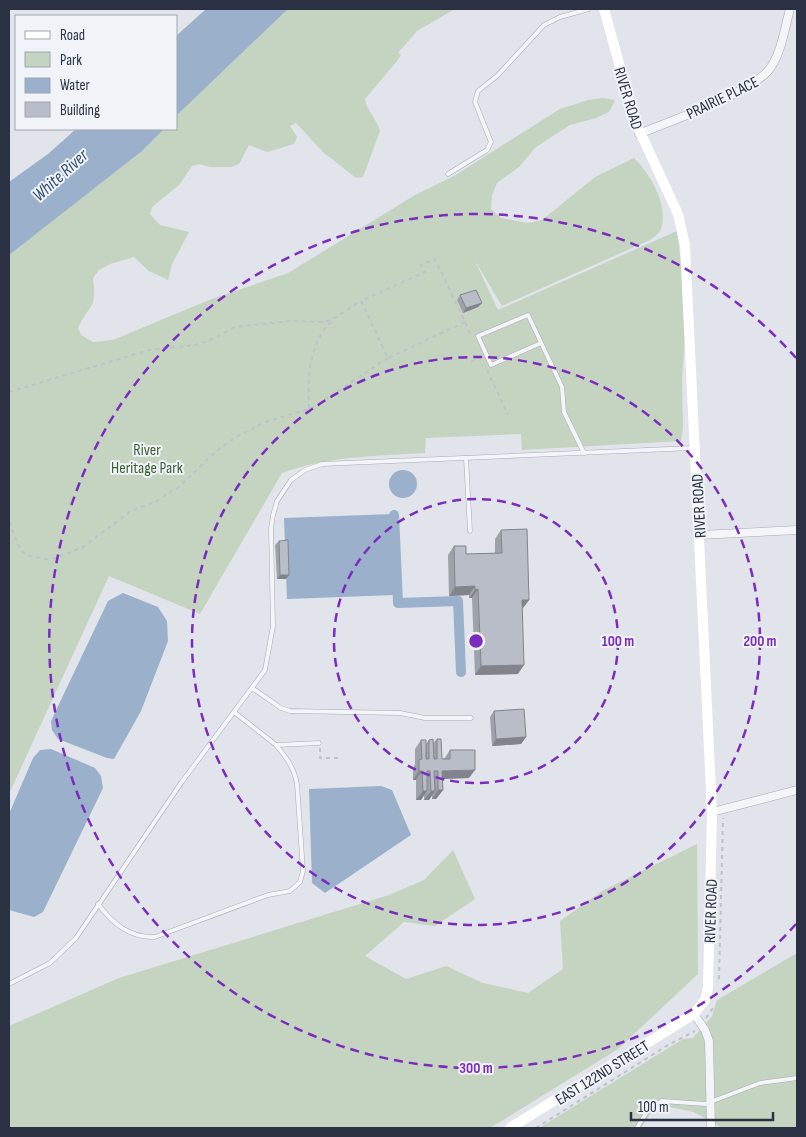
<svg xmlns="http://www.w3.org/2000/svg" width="806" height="1137" font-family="'Sofia Sans Condensed',sans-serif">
  <rect width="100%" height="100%" fill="#e1e4ea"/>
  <g fill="#c5d4c1">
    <path d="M288,9H455L417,31L398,53L401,55L397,61L365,99C367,111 377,119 380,131L363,177L356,178L324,153L296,123L290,126L297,137L294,144L267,152L249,145L239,164L231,167H210L199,164L192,166L179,185L152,207L150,214L160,225L189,232L172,264L168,280L149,271L134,257L110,264L99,270L93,278C97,311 90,302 78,328L81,335L93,342L113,340L209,300L288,273L415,195L454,176L560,109L588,100L602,98L615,100L609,112L596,118L570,125L536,147L519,167L497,183L492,195L491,209L501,218L528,223L542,220L595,177L634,158C650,173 669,206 661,229C660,233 654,237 650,240L502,306L474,259L498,310L677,231L681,263L685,340L682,378L683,428L681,441L522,450L521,434L426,438L425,453C376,456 328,456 282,473L200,614L109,576L9,794V254L142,151L164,129H176V116Z"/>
    <polygon points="697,844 698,974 618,1049 490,1128 9,1128 9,1026 119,978 389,895 424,880 453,850 475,899 435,926 404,922 365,956 406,979 446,966 483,983 528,993 563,969 560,921 602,891"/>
    <polygon points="797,953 797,1128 722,1128 694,1112 664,1106 653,1110 641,1128 539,1128 683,1039 693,1038 712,1016 717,1000"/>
  </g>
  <g fill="#9bb0ca">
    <polygon points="206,9 288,9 176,116 176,36"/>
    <polygon points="76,129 164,129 142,151 9,255 9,182 48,154"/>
    <circle cx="403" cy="484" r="14"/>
    <polygon points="392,514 395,595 287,599 284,518"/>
    <polygon points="123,593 158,607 167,621 168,641 141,711 114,759 107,758 58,739 52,730 51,721 108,601"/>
    <polygon points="51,749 95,768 101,776 103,788 43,912 34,917 9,910 9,814 33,758 40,750"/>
    <polygon points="381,786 392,790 411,835 325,893 312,883 309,789"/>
  </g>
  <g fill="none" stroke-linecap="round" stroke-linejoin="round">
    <polyline stroke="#9bb0ca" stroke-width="10" points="394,515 398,603 458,601 461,672"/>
    <g stroke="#a6abb4" stroke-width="5">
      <g id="lane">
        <polyline points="448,174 487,150 491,142 475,102 478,91 497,76 544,25 560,17 589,9"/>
        <polyline points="541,343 491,365 478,336 528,315 562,387 564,412 584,453"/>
        <polyline points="466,458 470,531"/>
        <polyline points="252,688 281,708 290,711 400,713 425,718 471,718"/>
        <polyline points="234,712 276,745 319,743"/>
        <path d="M98,904C113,924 130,938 155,937L268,895L290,891L300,882L303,871L297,784C294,768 287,758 276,745"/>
        <polyline points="9,984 50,963 76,938 181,783 265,670 273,626 271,529 273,515 277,501 291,480 305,470 322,464 693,448"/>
        <polyline points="637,1128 648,1110 662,1101 705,1104 760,1083 797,1078"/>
      </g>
    </g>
    <g stroke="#a6abb4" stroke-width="9">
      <g id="street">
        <path d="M639,134C670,121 755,92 771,67C782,50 785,27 790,9"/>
        <polyline points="699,535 797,530"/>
        <polyline points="712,812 797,790"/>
        <polyline points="694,1014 705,1030 709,1041 711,1128"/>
      </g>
    </g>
    <g stroke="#bec2c9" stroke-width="2" stroke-dasharray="4 4" stroke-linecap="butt">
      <polyline points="465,322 388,358 361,301 425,272 421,265 435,259 465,322 471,336"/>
      <polyline points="471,362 481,357"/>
      <polyline points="487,370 508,415"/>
      <polyline points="9,392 149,350 195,345 209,341 235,327 291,321 324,322 333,319 361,301"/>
      <path d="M309,408C307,378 309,341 333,320"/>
      <polyline points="9,522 21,551 29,556 45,559 56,558 83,547 131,511 157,501 179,487 215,452 236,437 265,422 312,408 388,358"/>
      <polyline points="320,748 320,758 338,758 336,754"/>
      <polyline points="719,979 723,818"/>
      <polyline points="706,1018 713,1008"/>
      <polyline points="536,1128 668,1045 695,1031"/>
    </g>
    <use href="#lane" stroke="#f3f5f8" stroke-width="4"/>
    <use href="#street" stroke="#f3f5f8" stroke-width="8"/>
    <polyline stroke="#fff" stroke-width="10" points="510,1128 694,1014 705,1000 708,988 712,812 685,245 678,214 635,121 604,9"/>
  </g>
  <g fill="#9ea3ab">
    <polygon points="460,295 482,303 478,307 463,313 457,300"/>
    <polygon points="501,530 529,600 523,608 522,608 518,674 475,675 472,598 469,598 469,595 449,596 448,555 454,546 466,554 495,553 495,539"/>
    <polygon points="279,541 286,579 277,579 275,545"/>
    <polygon points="494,711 526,737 521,744 492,746 490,717"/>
    <polygon points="437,739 442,759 444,759 450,750 469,778 442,779 443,790 436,799 432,799 432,795 429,800 424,800 424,795 421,800 416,800 416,780 413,780 413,768 415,764 415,749 421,740 426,744 429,740 433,743"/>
  </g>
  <g fill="#81848b">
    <polygon points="482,303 478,307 463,313 466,308"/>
    <polygon points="280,575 289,575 286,579 277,579"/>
    <polygon points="475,586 469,595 449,596 455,587"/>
    <polygon points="478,589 472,598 469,598 475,590"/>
    <polygon points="522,600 529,600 523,608 516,609"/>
    <polygon points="524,665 518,674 475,675 481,666"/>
    <polygon points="526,737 521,744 492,746 496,739"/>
    <polygon points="475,770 469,778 438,779 442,771"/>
    <polygon points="419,771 422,771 416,780 413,780"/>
    <polygon points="438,790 443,790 436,799 432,799"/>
    <polygon points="423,791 427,791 421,800 416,800"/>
    <polygon points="431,791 435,791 429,800 424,800"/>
  </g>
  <g fill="#b8bdc7" stroke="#81848b">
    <polygon points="476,290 482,303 466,308 460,295"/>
    <polygon points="527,529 529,600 522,600 524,665 481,666 478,589 475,590 475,586 455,587 454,546 466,546 466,554 502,553 501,530"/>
    <polygon points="288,540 289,575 280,575 279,541"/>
    <polygon points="524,709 526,737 496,739 494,711"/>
    <polygon points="433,739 434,759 437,759 437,739 441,739 442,759 450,759 450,750 475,750 475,770 442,771 443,790 438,790 438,771 434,771 435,791 431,791 430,771 427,771 427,791 423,791 422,771 419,771 419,760 422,759 421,740 426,740 426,759 429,759 429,740"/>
  </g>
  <g fill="none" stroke="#7b2cbf" stroke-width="2.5" stroke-dasharray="9 6">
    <circle cx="476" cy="641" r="142"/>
    <circle cx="476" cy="641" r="284"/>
    <path d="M796 924A427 427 0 1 1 796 358"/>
  </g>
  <g text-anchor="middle" stroke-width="4" stroke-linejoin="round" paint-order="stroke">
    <g font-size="16" fill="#293142" stroke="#f0f3f7">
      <text transform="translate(722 97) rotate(-26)" y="6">PRAIRIE PLACE</text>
      <text transform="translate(629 98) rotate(73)" y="6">RIVER ROAD</text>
      <text transform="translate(698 506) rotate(-93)" y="6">RIVER ROAD</text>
      <text transform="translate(710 911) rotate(-88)" y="6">RIVER ROAD</text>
      <text transform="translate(602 1072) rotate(-32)" y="6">EAST 122ND STREET</text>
    </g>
    <g font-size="16" fill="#3b5e36" stroke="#f0f3f7">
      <text x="147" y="455">River<tspan x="147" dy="18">Heritage Park</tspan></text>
    </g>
    <g font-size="18" font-style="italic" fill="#324d76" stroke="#f0f3f7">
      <text transform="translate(60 175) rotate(-42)" y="6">White River</text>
    </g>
  </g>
  <circle cx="476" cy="641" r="8" fill="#7b2cbf" stroke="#f0f3f7" stroke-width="2.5"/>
  <g font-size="15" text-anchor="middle" font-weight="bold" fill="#7b2cbf" stroke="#f0f3f7" stroke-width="4" stroke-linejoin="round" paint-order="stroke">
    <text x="618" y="646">100 m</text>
    <text x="760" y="646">200 m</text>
    <text x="476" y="1073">300 m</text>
  </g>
  <rect width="806" height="1137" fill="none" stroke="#293142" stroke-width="20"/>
  <rect x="15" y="15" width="162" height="115" fill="#f0f3f7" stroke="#a0a5af"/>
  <rect x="25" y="31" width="25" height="8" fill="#ffffff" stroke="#a0a5af"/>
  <text x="60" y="40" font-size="15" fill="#293142">Road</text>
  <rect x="25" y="52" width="25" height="15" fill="#c5d4c1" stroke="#a0a5af"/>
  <text x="60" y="65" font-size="15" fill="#293142">Park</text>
  <rect x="25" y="78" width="25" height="15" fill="#9bb0ca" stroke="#a0a5af"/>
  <text x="60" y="90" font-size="15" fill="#293142">Water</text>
  <rect x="25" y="102" width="25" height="15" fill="#b8bdc7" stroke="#a0a5af"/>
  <text x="60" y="115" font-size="15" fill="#293142">Building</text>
  <path d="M631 1112v8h142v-8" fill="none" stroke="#293142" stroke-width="2.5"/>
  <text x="638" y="1112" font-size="15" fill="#293142" stroke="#f0f3f7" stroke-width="4" paint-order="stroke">100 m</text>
</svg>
